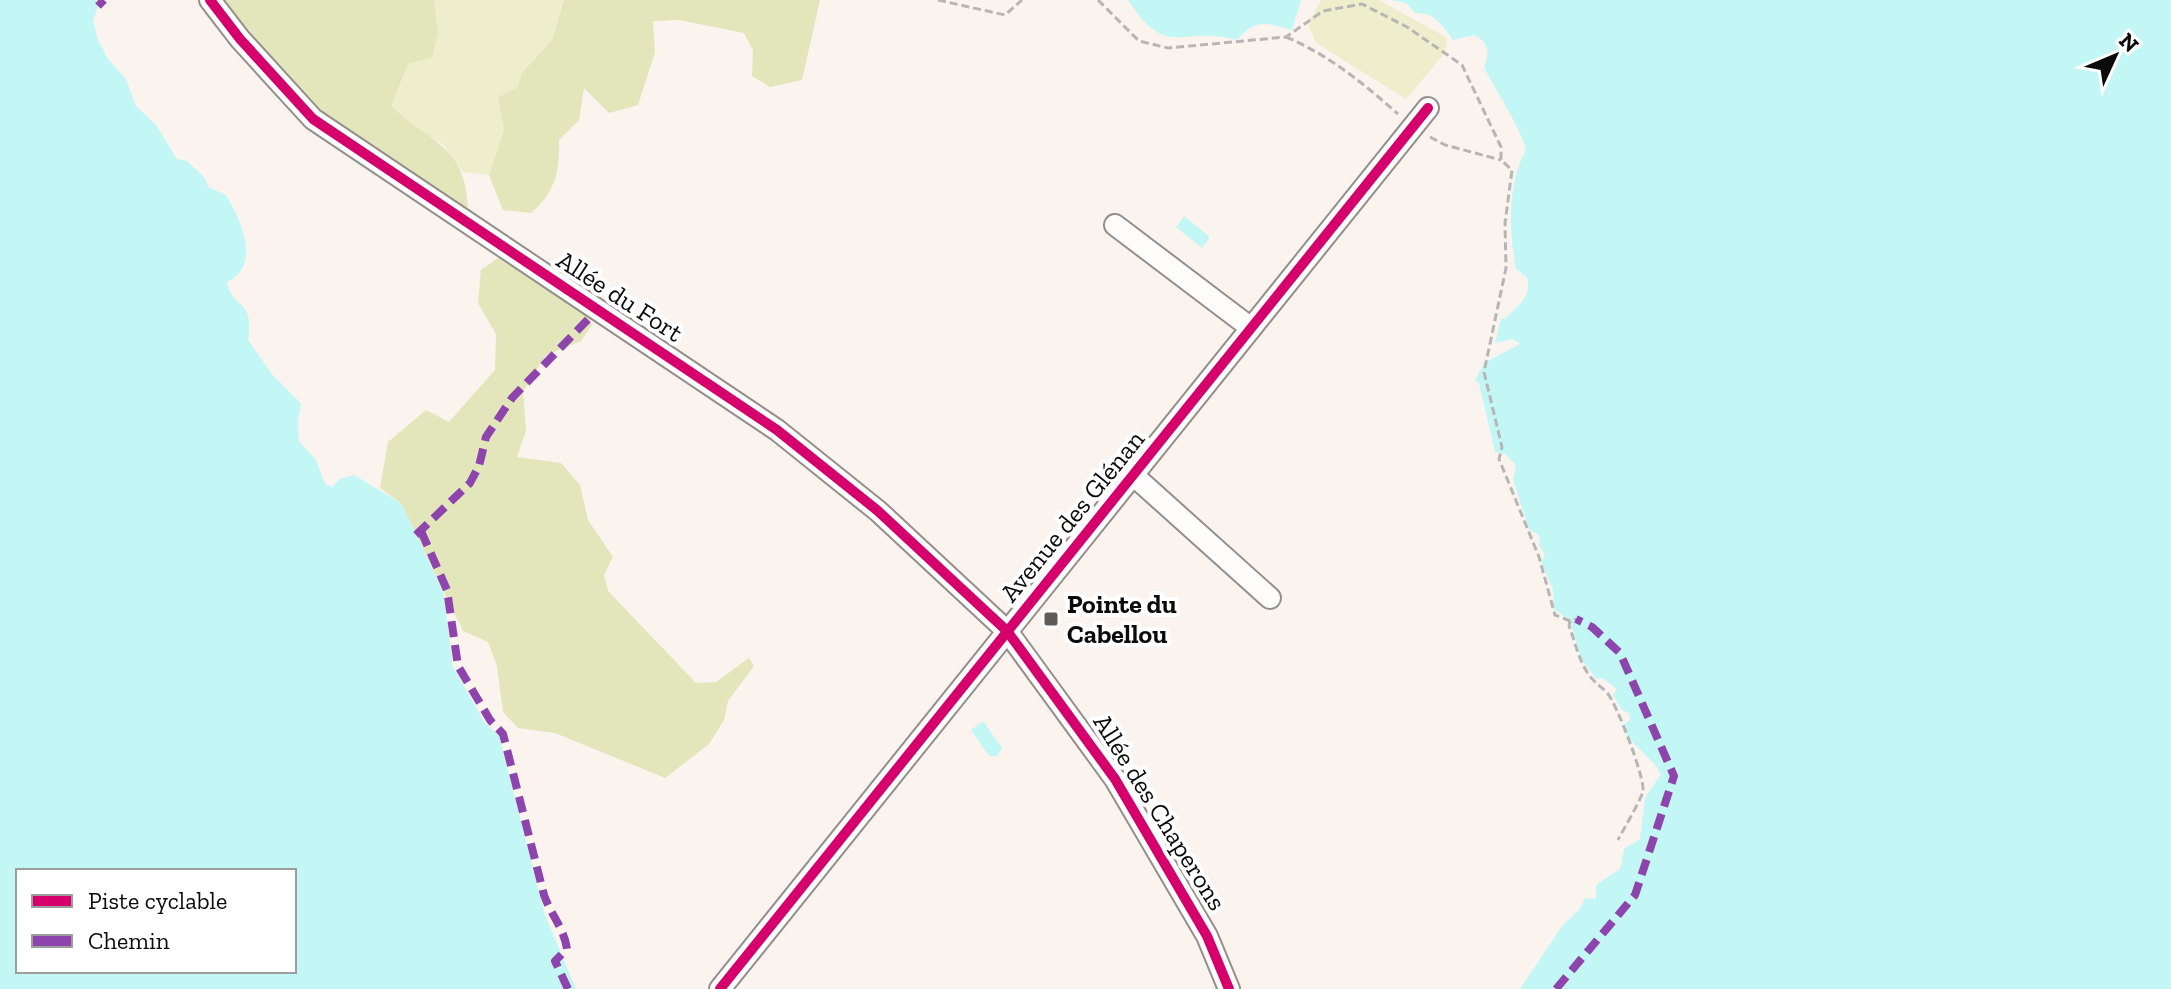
<svg xmlns="http://www.w3.org/2000/svg" width="2171" height="989" font-family="'Zilla Slab',serif">
  <rect width="100%" height="100%" fill="#faf3ee"/>
  <g fill="#eec">
    <polygon points="434,0 564,0 552,40 522,73 518,87 498,97 504,130 489,175 463,172 443,144 411,126 391,106 408,64 438,33"/>
    <polygon points="1321,0 1379,0 1447,38 1445,53 1406,99 1316,43 1308,24"/>
  </g>
  <g fill="#e2e6ba">
    <path d="M219,0H434L438,33L432,57L408,64L391,106C432,145 467,145 468,212L327,122Z"/>
    <path d="M564,0H820L802,80L770,87L752,76L753,50L744,33L679,20L653,21L655,52L638,105L609,113L584,88L579,120L559,140C560,171 555,193 531,213L503,210L489,175L504,130L498,97L518,87L522,73L552,40Z"/>
    <polygon points="504,254 585,305 592,325 581,341 546,355 523,392 526,431 517,457 561,463 580,485 588,520 613,557 604,575 608,591 696,683 716,682 749,658 754,666 728,701 724,720 709,744 665,778 555,733 518,728 503,712 497,666 488,642 463,631 401,503 380,488 388,442 426,410 449,422 495,370 496,334 478,303 481,270"/>
  </g>
  <g fill="#c3f7f5" fill-rule="evenodd">
    <path d="M0,0H96L98,7L93,21L98,40L108,59L126,79L136,106L156,125L177,159L187,161L205,178L208,187L226,195C241,220 262,266 227,282C232,310 255,297 248,340L272,374L301,404L298,422L299,441L316,460L325,484L332,487L340,479L354,475L401,503L443,591L453,667L485,723L499,736L545,915L576,989H0ZM18,871H294V971H18Z"/>
    <path d="M1128,0H1301L1292,30C1267,23 1256,18 1237,40C1182,24 1168,62 1128,0Z"/>
    <path d="M1391,0H2171V989H1520L1562,926L1579,910L1585,898L1596,899V885L1620,869L1624,849L1640,839L1645,798L1661,774C1651,756 1629,744 1622,726L1630,720L1629,713L1622,710L1613,695L1617,689L1602,678L1596,679L1581,659L1570,621L1554,609L1553,590L1541,562L1545,555L1539,545L1540,536L1529,529L1513,480L1516,465L1505,454L1495,452L1479,383L1475,381L1484,363L1520,344L1513,339L1495,343L1501,319L1506,318C1518,305 1532,297 1527,277L1516,269C1509,234 1507,183 1526,150C1522,130 1495,90 1484,67C1490,53 1489,42 1474,35L1453,40C1443,26 1435,12 1415,13L1406,3Z"/>
    <polygon points="1184,216 1210,237 1202,248 1176,227"/>
    <polygon points="983,721 1002,748 997,756 989,756 971,730"/>
  </g>
  <g fill="none" stroke-linecap="round" stroke-linejoin="round">
    <g stroke="#938f8d" stroke-width="24">
      <g id="minor">
        <polyline points="210,0 240,39 313,119 777,430 878,511 1007,631 1115,779 1207,936 1229,989"/>
        <polyline points="1115,225 1251,328"/>
        <polyline points="1133,475 1270,598"/>
        <polyline points="720,989 1428,108"/>
      </g>
    </g>
    <g stroke="#b7b6b5" stroke-width="3" stroke-dasharray="8 4" stroke-linecap="butt">
      <polyline points="938,0 1005,15 1022,0"/>
      <polyline points="1098,0 1139,41 1168,48 1286,37 1323,11 1362,4 1407,27 1462,65 1501,147 1501,160 1512,170 1505,223 1506,268 1484,372 1502,447 1499,459 1539,557 1555,615 1570,621 1576,619"/>
      <path d="M1286,37C1329,55 1364,84 1398,114"/>
      <polyline points="1430,137 1445,145 1501,160"/>
      <path d="M1570,621L1569,626C1575,641 1578,658 1587,672C1593,682 1600,685 1608,694C1617,705 1645,778 1643,791C1642,798 1623,830 1618,840"/>
    </g>
    <use href="#minor" stroke="#fefdfc" stroke-width="20"/>
    <g stroke="#8e44ad" stroke-width="8" stroke-dasharray="16 8" stroke-linecap="butt">
      <polyline points="98,6 104,0"/>
      <path d="M421,531L447,590L458,666L490,720L503,734L544,895C551,915 564,928 567,949L555,961L568,989"/>
      <polyline points="416,535 470,483 479,466 486,437 512,398 599,308"/>
      <polyline points="1556,989 1635,895 1674,776 1620,653 1592,627 1576,619"/>
    </g>
    <g stroke="#fff" stroke-width="15">
      <g id="cycleway">
        <polyline points="210,0 240,39 313,119 777,430 878,511 1007,631 1115,779 1207,936 1229,989"/>
        <polyline points="720,989 1428,108"/>
      </g>
    </g>
    <use href="#cycleway" stroke="#d6006c" stroke-width="10"/>
  </g>
  <rect fill="#5f5c5a" stroke="#fff" stroke-width="3" x="1043" y="611" width="16" height="16" rx="4"/>
  <g text-anchor="middle" stroke-width="8" stroke-linejoin="round" paint-order="stroke">
    <g font-size="26" fill="#0b0b0b" stroke="#fff">
      <text transform="translate(620 296) rotate(33)" y="9">Allée du Fort</text>
      <text transform="translate(1072 516) rotate(-51)" y="9">Avenue des Glénan</text>
      <text transform="translate(1160 812) rotate(58)" y="9">Allée des Chaperons</text>
    </g>
    <g font-size="26" font-weight="bold" fill="#0b0b0b" stroke="#fff" text-anchor="start">
      <text x="1067" y="613">Pointe du<tspan x="1067" dy="30">Cabellou</tspan></text>
    </g>
  </g>
  <rect x="16" y="869" width="280" height="104" fill="#ffffff" stroke="#9d9d9d" stroke-width="2"/>
  <rect x="32" y="895" width="40" height="12" fill="#d6006c" stroke="#9d9d9d" stroke-width="2"/>
  <text x="88" y="909" font-size="24" fill="#0b0b0b">Piste cyclable</text>
  <rect x="32" y="935" width="40" height="12" fill="#8e44ad" stroke="#9d9d9d" stroke-width="2"/>
  <text x="88" y="949" font-size="24" fill="#0b0b0b">Chemin</text>
  <g transform="translate(2115 56) rotate(46)" stroke="#ffffff" stroke-width="6" paint-order="stroke">
  <path d="M0-6L14 30L0 20L-14 30Z" fill="#0b0b0b"/>
  <text y="-12" font-size="22" font-weight="bold" text-anchor="middle" fill="#0b0b0b">N</text>
  </g>
</svg>
